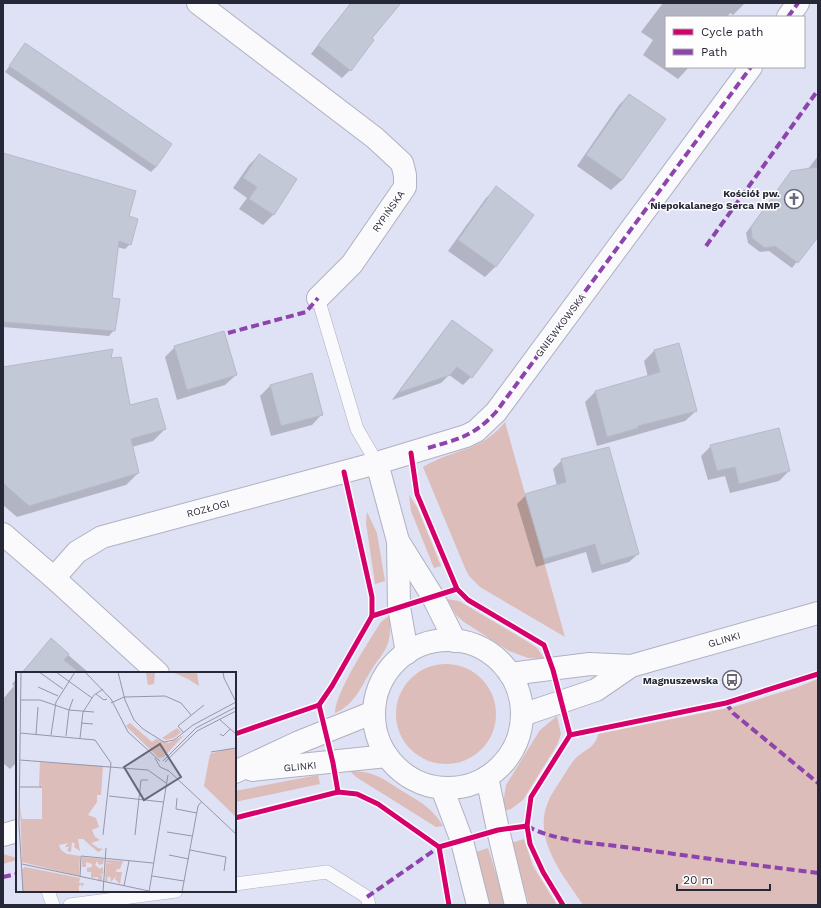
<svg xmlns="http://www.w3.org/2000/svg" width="821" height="908" font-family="'Work Sans',sans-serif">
  <rect width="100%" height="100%" fill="#dfe1f4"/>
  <g fill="#ddbdb9">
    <path d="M505,422L565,637L480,587L469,576L465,568L423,467C454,448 480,453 505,422Z"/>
    <polygon points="409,495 417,507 441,566 434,568 411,511"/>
    <polygon points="367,512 377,533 385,581 375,584 366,523"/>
    <polygon points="447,599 459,601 528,642 537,648 545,659 528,658 509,651 464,622 456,615"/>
    <path d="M390,615C390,624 391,634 388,643C385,653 377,660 372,669C361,686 356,704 335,713C335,693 369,641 381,622Z"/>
    <circle cx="446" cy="714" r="50"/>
    <path d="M818,679V905H583C564,876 532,840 548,802C550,796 554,791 557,786C563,777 568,768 574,760C583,750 596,748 598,734L733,707L795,688Z"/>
    <polygon points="557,716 561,734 557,745 523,800 511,809 502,811 506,785 540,730"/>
    <path d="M350,771C376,771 384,780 404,792C422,803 432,808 443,826L436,827L356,777Z"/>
    <polygon points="318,775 320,784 235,802 235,791"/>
    <polygon points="524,839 533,866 557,905 529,905 511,843"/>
    <polygon points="488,848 506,905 488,905 476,852"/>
    <polygon points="3,854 17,858 17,860 3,864"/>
  </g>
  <g fill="#0003">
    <polygon points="351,3 400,3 370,38 350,70 342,78 311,54"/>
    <polygon points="663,3 745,3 733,15 730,13 727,17 666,17 666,67 689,67 678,79 643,55 653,40 641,32"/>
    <polygon points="25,45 156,167 151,172 5,72"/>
    <polygon points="629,95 664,119 622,180 611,190 577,166 619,105"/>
    <polygon points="3,154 128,217 130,244 125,249 117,247 111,299 114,330 109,336 3,327"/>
    <polygon points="259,155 296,180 273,215 263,225 239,209 247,198 233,188 249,165"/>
    <polygon points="818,156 818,235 792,268 769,251 760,252 748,243 746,233 787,178 808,169"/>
    <polygon points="497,188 533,215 495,267 485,277 448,251 486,198"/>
    <polygon points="453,322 491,350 471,377 463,385 449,375 441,383 392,400 444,330"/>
    <polygon points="175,347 236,375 225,385 177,400 165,357"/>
    <polygon points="654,351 696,411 685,421 597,446 585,402 595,392 648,377 644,361"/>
    <polygon points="110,360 129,407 165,429 153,441 132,447 138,473 126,485 17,517 3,505 3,368"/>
    <polygon points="270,386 322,414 312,425 271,436 260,396"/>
    <polygon points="711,446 789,471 779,481 730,493 725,476 708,480 701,456"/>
    <polygon points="562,460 638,554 629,562 592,573 586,552 536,567 517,504 526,495 557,486 553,469"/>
    <polygon points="51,640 89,673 21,673"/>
    <polygon points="17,678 17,762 10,769 3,763 3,699 14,686 12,684"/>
  </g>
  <g fill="#c3c8d7" stroke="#b5baca">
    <polygon points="351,3 401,3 372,38 374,40 351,71 318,45"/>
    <polygon points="25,43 172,144 156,167 9,66"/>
    <polygon points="629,94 666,119 622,180 586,155"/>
    <polygon points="3,153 136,191 129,216 138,219 131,245 119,241 112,298 120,299 115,331 3,322"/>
    <polygon points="259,154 297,179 274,215 249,199 257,187 243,178"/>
    <polygon points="818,167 818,237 798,263 775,246 765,248 752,238 751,227 791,171"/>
    <polygon points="496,186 534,215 496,267 458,240"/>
    <polygon points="452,320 493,350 472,378 457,367 450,375 398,393"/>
    <polygon points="224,331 237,375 187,390 174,346"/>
    <polygon points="679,343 697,411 638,426 638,428 607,437 595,391 660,372 654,350"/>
    <polygon points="113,349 111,358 121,357 130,405 157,398 166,429 131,439 139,473 29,506 3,483 3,367"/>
    <polygon points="312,373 323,415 281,426 270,385"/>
    <polygon points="779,428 790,471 739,484 735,467 717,471 710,445"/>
    <polygon points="609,447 639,554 601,565 595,544 544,559 525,494 566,482 561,459"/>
    <polygon points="51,638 69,654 64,660 80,673 22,673"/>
  </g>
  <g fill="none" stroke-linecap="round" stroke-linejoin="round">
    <g stroke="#b0b1c1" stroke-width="14">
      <g id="service">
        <polyline points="318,298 357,429 377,463"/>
        <polyline points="235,884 327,872 367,897 369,905"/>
        <polyline points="48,891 53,905"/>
        <polyline points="70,905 176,891"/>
      </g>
    </g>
    <g stroke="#b0b1c1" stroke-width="24">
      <g id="minor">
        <polyline points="198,3 375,138 402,163 405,175 405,187 352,264 318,298"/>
        <polyline points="788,17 798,3"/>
        <polyline points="377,463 398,541 433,597 455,641"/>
        <polyline points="3,534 54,578 158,673"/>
        <polyline points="398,541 399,607 407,653"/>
        <polyline points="54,578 77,552 102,537 377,463 466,436 476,431 496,412 751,67"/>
      </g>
    </g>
    <g stroke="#b0b1c1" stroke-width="24">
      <g id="tertiary">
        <circle cx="448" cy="714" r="74"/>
        <polyline points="510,674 590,664 631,666"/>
        <polyline points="522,715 596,690 631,666 818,613"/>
        <polyline points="252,770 387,756"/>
        <polyline points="235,772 297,743 374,712"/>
        <polyline points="487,777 498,830 516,905"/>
        <polyline points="442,788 462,841 478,905"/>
        <polyline points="3,835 17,831"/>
      </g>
    </g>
    <use href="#service" stroke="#fafafd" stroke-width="13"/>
    <use href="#minor" stroke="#fafafd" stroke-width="22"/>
    <use href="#tertiary" stroke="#fafafd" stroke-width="22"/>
    <g stroke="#8e44ad" stroke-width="4" stroke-dasharray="8 4" stroke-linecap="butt">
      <polyline points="788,17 798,3"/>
      <polyline points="706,246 818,90"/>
      <polyline points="228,333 306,312 318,298"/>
      <path d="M428,448C458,439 473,437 496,412L751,67"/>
      <polyline points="726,703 733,713 818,783"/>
      <path d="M527,826C553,841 594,843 624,847C689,856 753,865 818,873"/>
      <polyline points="3,877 17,874"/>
      <polyline points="367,897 439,847"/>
    </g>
    <g stroke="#fefefe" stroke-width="8">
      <g id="cycleway">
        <polyline points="411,453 417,494 457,589 468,600 544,645 553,670 570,735"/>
        <polyline points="372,616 457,589"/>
        <polyline points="319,705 333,763 338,792"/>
        <polyline points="235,734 319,705 332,686 372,616 372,597 344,472"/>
        <polyline points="235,818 338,792 357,794 378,804 439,847 498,830 527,826"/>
        <polyline points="439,847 449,905"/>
        <polyline points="563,905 543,872 530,844 527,826 531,797 570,735 726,703 818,674"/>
      </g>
    </g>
    <use href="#cycleway" stroke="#d6006c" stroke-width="5"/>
  </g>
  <defs>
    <g id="church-ring" transform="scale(1)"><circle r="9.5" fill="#fefefe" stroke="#67697a" stroke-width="1.5"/><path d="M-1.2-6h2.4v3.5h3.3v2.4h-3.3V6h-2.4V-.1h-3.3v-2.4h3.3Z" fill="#67697a"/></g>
    <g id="bus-ring" transform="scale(1)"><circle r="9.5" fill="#fefefe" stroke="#67697a" stroke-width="1.5"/><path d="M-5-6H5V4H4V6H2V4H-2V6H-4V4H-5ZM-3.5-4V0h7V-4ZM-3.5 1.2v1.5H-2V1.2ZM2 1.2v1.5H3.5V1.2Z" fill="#67697a"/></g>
  </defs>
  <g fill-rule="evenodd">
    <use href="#church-ring" x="794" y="199"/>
    <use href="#bus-ring" x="732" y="680"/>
  </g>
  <g text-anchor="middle" stroke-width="3" stroke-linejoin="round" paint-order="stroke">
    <g font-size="10" font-weight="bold" fill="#262838" stroke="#fefefe" text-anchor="end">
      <text x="780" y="197">Kościół pw.<tspan x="780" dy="12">Niepokalanego Serca NMP</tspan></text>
      <text x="718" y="684">Magnuszewska</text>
    </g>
    <g font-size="10" fill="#262838" stroke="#fefefe">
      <text transform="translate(388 211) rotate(-55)" y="4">RYPIŃSKA</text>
      <text transform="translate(560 325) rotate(-53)" y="4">GNIEWKOWSKA</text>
      <text transform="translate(208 508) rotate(-15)" y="4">ROZŁOGI</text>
      <text transform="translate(724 639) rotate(-16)" y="4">GLINKI</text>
      <text transform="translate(300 766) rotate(-5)" y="4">GLINKI</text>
    </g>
  </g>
  <g transform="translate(16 672)">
    <rect width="220" height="220" fill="#dfe1f4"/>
    <path d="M139,0L138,12L132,13L130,1ZM156,0H181L183,14L172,7ZM114,51L136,70L140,67L153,71L168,63L148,85L143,86L112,56L110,54ZM161,56L165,60L158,66L150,68L146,66ZM211,77H220V145L188,114L194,82ZM24,90L87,94L85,123H81V130L72,143L80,146L83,155L76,158L79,165L84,168L75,171L82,176L87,177L82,180L67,167H62L64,179L58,175L59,172L56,170L55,180L51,179L53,175H49L52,171L43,173L45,178L51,182L64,184L63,204L6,190L4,135L6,147H26V111L25,116L23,113ZM66,185L88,187L87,192L83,193L81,189L79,193L84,197L87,195V202H83L86,203V208H82V205L75,206V200H71V196L76,195V192L70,190V195H66ZM90,188L107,189L104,197H101L100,200H106L104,212L99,207L101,203L95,210L94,204L91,206L92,210L89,209L90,191L97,192L90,190ZM9,195L64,206L63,211H68L66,215L65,212L63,214V219L69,220H7L6,197Z" fill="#ddbdb9"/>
    <path fill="none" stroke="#9597a9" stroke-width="1" d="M5,0L3,152L7,220M23,0L47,17M40,0L76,26M69,0L95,27L112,60L144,89M102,0L109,28L118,48L127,57L148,70L158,68L177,53L220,30M207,0L208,6L220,30M22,15L42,24M80,22L88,28L91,27M4,28H24L53,38L78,40M95,31L108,25L149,24L165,31L175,43M203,47L220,62M65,51L77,52M167,60L162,54L188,33M4,61L79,68L95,91L87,163M20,62L22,35M204,62L207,64L214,57M35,63L40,30L59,0M50,64L53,38L57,27M64,66L67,40L78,23L87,17M195,80L220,76M139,86L144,95L153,99L220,162M4,88L132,98L150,111M147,89L180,56L220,35M149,90L181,59L220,39M3,115H26M93,124L147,130M161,126L160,137L181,141M151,160L176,164M119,163L125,108H132M174,178L210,185L208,199M153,183L173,187M6,192L133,219M136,204L168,209M64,205L65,184L137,191M108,214L113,189M87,220L90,176M133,220L152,103M166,220L182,134L186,129"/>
    <path fill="#67697a" fill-opacity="0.15" stroke="#67697a" stroke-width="2" d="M144,72L165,105L128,128L108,95Z"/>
    <rect width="220" height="220" fill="none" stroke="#262838" stroke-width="2"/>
  </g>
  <rect width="821" height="908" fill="none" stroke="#262838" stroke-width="8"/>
  <rect x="665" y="16" width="140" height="52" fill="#fefefe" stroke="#a8a8af"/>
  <rect x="673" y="29" width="20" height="6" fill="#d6006c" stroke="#a8a8af"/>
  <text x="701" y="36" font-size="12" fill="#262838">Cycle path</text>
  <rect x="673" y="49" width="20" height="6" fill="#8e44ad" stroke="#a8a8af"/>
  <text x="701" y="56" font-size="12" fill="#262838">Path</text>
  <path d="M677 884v6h93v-6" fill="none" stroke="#262838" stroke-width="2"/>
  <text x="683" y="884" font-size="12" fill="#262838" stroke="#fefefe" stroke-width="3" paint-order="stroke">20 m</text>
</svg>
